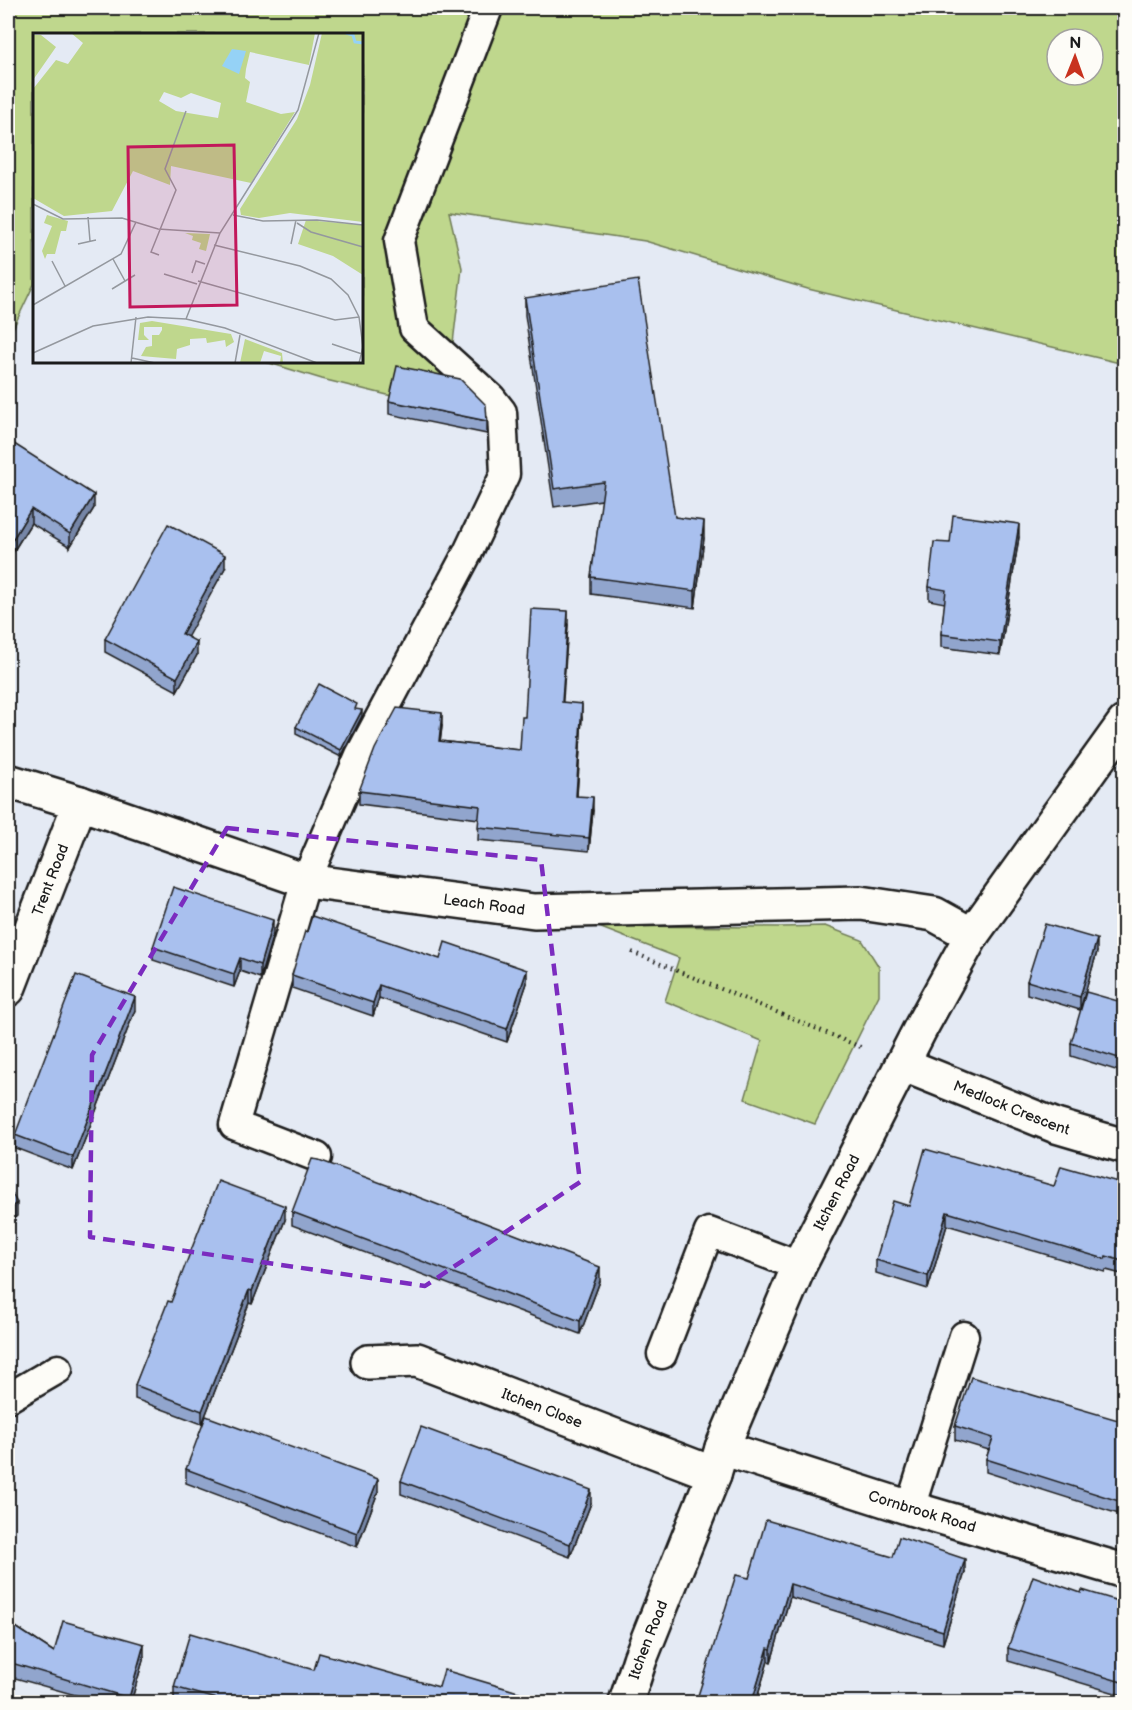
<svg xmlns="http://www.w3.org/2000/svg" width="1132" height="1710" font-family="'Balsamiq Sans',sans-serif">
  <rect width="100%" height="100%" fill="#e4eaf4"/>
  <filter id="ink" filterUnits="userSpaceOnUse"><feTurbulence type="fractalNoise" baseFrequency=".0167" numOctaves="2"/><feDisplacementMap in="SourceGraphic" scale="12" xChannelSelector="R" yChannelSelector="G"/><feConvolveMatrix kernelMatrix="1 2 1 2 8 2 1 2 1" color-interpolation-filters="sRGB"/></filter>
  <g filter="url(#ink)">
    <g fill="#bfd78d" stroke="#6e7a54" stroke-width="1.5" fill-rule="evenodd">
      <path d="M8,8H1124V364L808,289L645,241L449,212L462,268L445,409L322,379L266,362H362V34H34V284L8,339ZM1057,39H1093V75H1057Z"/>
      <polygon points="596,926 781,927 825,926 862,940 879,967 879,995 815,1124 745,1099 762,1041 665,1001 679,958"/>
    </g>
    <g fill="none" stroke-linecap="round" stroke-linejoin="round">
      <g stroke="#1c1c1c" stroke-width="33">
        <g id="lane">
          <polyline points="317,1157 234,1125 306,881 360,755 468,552 505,474 502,412 491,398 414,328 399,241 488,8"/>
          <polyline points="662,1354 709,1232 799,1266"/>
          <polyline points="8,1398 58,1369"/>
          <polyline points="910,1508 964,1336"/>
        </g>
      </g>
      <g stroke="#1c1c1c" stroke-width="38">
        <g id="street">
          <path id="s1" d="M8,781L80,803L306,881L534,911L861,903L934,914L972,935"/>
          <path id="s2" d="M8,989L80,803"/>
          <path id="s3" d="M902,1064L1056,1126L1124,1146"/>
          <path id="s4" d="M368,1362L417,1360L714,1474"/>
          <path id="s5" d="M722,1448L910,1508L1124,1571"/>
          <path id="s6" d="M626,1702L640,1659L714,1474L722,1448L799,1266L919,1031L972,935L1124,723"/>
        </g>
      </g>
      <polyline stroke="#1c1c1c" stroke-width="4" stroke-dasharray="1.5 4.5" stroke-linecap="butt" points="632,952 863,1048"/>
      <use href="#lane" stroke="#fdfcf7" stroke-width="28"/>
      <use href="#street" stroke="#fdfcf7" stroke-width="33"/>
    </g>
    <g fill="#91a5cd" stroke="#1c1c1c" stroke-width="1.5">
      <polygon points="525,298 675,517 704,538 695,608 591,594 591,577 602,500 554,507 525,315"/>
      <polygon points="389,401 487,421 487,434 389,414"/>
      <polygon points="8,440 94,508 70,547 31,523 8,560"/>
      <polygon points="1019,537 1000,655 941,647 941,634 945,603 929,600 929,587 950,543"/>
      <polygon points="225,568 187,636 197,655 177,691 105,652 105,639"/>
      <polygon points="568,624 562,702 582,717 577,796 593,810 589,851 478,840 479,819 359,804 359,791 442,726 440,741 520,750 525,717"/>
      <polygon points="362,716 341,757 296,734 296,727"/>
      <polygon points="1125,901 1125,925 1122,924 1122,911"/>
      <polygon points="273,934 260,978 240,971 234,987 153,960 153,947"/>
      <polygon points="1097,952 1080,1010 1027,994 1027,981"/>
      <polygon points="440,959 527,983 507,1042 379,998 373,1016 292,988 292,975"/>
      <polygon points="1125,1003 1125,1073 1071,1056 1071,1043"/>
      <polygon points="135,1010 73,1170 15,1148 15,1135"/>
      <polygon points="1125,1184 1125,1275 1106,1270 1105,1272 947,1225 928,1289 876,1273 876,1260 909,1206 1054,1186"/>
      <polygon points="292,1212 600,1281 580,1334 292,1225"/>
      <polygon points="285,1220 252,1304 249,1303 202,1424 135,1399 135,1385 171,1302"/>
      <polygon points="1125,1422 1125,1516 986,1472 986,1459 989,1450 955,1440 955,1426"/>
      <polygon points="186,1469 378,1492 357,1547 186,1483"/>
      <polygon points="401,1481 591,1503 570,1557 401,1494"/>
      <polygon points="893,1557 965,1572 943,1644 790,1597 771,1662 768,1661 756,1702 696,1702 749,1578"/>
      <polygon points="1125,1603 1125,1696 1008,1661 1008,1648"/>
      <polygon points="8,1622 54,1652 144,1657 131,1702 100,1702 8,1676"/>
      <polygon points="314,1670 439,1687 525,1702 183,1702 174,1700 174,1687"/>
    </g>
    <g fill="#7686a7" stroke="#1c1c1c" stroke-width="1.5">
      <polygon points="94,495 94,508 70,547 70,534"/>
      <polygon points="31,509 31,523 8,560 8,547"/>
      <polygon points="704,521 704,538 695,608 695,591"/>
      <polygon points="1019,524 1019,537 1000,655 1000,642"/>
      <polygon points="225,555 225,568 182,647 182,634"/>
      <polygon points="568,611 568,624 562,715 562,702"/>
      <polygon points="197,642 197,655 177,691 177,678"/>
      <polygon points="582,704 582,717 576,809 576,796"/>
      <polygon points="362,710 362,716 341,757 341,750"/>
      <polygon points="442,713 442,726 439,754 439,741"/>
      <polygon points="593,797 593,810 589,851 589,838"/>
      <polygon points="273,920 273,934 260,978 260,965"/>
      <polygon points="1097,939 1097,952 1080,1010 1080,997"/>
      <polygon points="240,958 240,971 234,987 234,974"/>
      <polygon points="527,970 527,983 507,1042 507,1029"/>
      <polygon points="379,985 379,998 373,1016 373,1003"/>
      <polygon points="135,997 135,1010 73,1170 73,1157"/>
      <polygon points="17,1203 17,1216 8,1222 8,1209"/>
      <polygon points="285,1206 285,1220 252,1304 252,1291"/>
      <polygon points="947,1212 947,1225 928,1289 928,1276"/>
      <polygon points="600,1267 600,1281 580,1334 580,1321"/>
      <polygon points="249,1290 249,1303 202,1424 202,1411"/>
      <polygon points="378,1479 378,1492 357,1547 357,1533"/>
      <polygon points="591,1490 591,1503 570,1557 570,1544"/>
      <polygon points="965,1559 965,1572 943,1644 943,1631"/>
      <polygon points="790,1584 790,1597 771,1662 771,1649"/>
      <polygon points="144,1644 144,1657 131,1702 129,1702 129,1698"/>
      <polygon points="768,1648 768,1661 756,1702 752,1702"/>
    </g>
    <g fill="#a9c0ee" stroke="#1c1c1c" stroke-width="1.5">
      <polygon points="638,280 675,517 704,521 695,591 591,577 604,482 554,489 525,298"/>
      <polygon points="397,366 460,379 486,405 487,421 389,401"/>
      <polygon points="8,440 94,495 70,534 31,509 8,547"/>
      <polygon points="953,515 1019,524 1000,642 941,634 946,590 929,587 934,542 950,543"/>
      <polygon points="168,524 225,555 182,634 197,642 177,678 105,639"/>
      <polygon points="531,609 568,611 562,702 582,704 576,796 593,797 589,838 478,827 480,806 359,791 375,749 397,708 442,713 439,741 520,750 522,717 525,717"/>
      <polygon points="319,684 357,704 355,709 362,710 341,750 296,727"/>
      <polygon points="173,887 273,920 260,965 240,958 234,974 153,947"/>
      <polygon points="1125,901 1125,912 1122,911"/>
      <polygon points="312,916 440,959 445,942 527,970 507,1029 379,985 373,1003 292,975 305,931 307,932"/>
      <polygon points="1045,924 1097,939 1080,997 1027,981"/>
      <polygon points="76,975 135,997 73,1157 15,1135"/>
      <polygon points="1086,992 1125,1003 1125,1060 1071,1043"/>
      <polygon points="925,1149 1054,1186 1061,1166 1125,1184 1125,1262 1106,1256 1105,1259 947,1212 928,1276 876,1260 893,1201 909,1206"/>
      <polygon points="312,1159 319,1160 392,1187 600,1267 580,1321 292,1212"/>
      <polygon points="218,1181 285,1206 252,1291 249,1290 202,1411 135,1385 168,1301 171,1302"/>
      <polygon points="8,1186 17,1203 8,1209"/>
      <polygon points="971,1377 1125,1422 1125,1503 986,1459 993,1438 955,1426"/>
      <polygon points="206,1416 378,1479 357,1533 186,1469"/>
      <polygon points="421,1427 591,1490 570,1544 401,1481"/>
      <polygon points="766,1520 893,1557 899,1537 965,1559 943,1631 790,1584 771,1649 768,1648 752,1702 696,1702 736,1575 749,1578"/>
      <polygon points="1033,1576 1081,1593 1082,1590 1125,1603 1125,1683 1008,1648"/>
      <polygon points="63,1621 144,1644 129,1698 8,1662 8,1622 54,1652"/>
      <polygon points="190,1633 314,1670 319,1653 439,1687 444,1670 525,1694 523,1702 289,1702 260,1694 258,1702 228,1702 174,1687"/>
    </g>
  </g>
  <path fill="none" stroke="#7b2cbf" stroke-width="4.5" stroke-dasharray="12 8" stroke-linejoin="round" d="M227,828L541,860L580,1182L425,1286L90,1237L92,1055Z"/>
  <g text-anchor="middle" stroke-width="5" stroke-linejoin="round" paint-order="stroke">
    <g font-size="15" fill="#1c1c1c" stroke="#fdfcf7">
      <text dy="5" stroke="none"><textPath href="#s2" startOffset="117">Trent Road</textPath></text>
      <text dy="5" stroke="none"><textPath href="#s1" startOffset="494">Leach Road</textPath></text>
      <text dy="5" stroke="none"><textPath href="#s3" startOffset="118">Medlock Crescent</textPath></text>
      <text dy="5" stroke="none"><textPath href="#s6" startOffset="552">Itchen Road</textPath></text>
      <text dy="5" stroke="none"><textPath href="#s4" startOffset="183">Itchen Close</textPath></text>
      <text dy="5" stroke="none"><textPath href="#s5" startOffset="210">Cornbrook Road</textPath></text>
      <text dy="5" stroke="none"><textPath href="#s6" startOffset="66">Itchen Road</textPath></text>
    </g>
  </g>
  <g transform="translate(33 33)">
    <rect width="330" height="330" fill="#e4eaf4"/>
    <path d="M38,0H282L276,32L217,19L213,36L212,45L217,49L213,69L248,81L262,79L218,150L138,133L137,152L100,138L79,178L31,183L0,165V56L23,27L35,31L50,10ZM131,59L148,65L158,60L188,70L185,85L143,78L126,68ZM289,0H330V189L257,180L226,185L208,182L207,176L264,86L277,52ZM0,2H8L23,14L0,47ZM14,182L35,188L33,198H28L22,221H14L12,226L9,218L19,193L11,190ZM273,187L330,192V242L300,223L265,211ZM152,200L177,201L173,218L166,216L168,210L159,207L160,203ZM119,288L198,301L201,309L193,314L192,307L174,310L173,305L157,306V312L144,316L143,326L108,323L113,314L119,313V302H126L129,297V294H111V302L116,307H105L107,290ZM212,306L249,320L250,330H247L248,323L231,318L227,330H207Z" fill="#bfd78d" fill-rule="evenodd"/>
    <path d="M199,16L213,18L206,41L189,33Z" fill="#95d2f6"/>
    <path fill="none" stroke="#95d2f6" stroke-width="3" d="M313,0L320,2L322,9L330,10"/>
    <path fill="none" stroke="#94989e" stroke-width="1.5" d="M0,171L30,186L89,185L125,196L187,200M200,182L230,188L284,187L330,192M55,184L57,208M264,190L278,199L330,214M45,211L63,207M258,211L263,187M181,212L267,233L298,246L315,262L326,284L330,314L326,330M126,222L118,219L143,157L132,136L153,78M80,226L92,248M19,228L32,253M159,240L163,228L172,231M131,241L164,251M165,248L302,287L326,284M79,256L102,242M0,272L88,221L103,189M153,286L187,200L265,77L286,0M299,311L329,321M0,320L60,293L115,284L153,286L192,295L284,330M99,325L122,330M98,330L103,284M202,330L207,302"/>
    <path fill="#c2185b" fill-opacity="0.15" stroke="#c2185b" stroke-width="3" d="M201,112L204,272L97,274L95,114Z"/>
    <rect width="330" height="330" fill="none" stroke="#1c1c1c" stroke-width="3"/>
  </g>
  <rect width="1132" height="1710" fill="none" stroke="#fdfcf7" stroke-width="30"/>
  <rect x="15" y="15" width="1102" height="1680" fill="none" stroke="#1c1c1c" stroke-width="2" filter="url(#ink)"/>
  <g transform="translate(1075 57) rotate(1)"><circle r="28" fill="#fdfcf7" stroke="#a3a29f" stroke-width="1.5"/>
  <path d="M0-4.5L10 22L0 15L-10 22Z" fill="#c8321e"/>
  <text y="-9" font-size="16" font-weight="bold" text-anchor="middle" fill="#1c1c1c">N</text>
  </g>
</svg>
